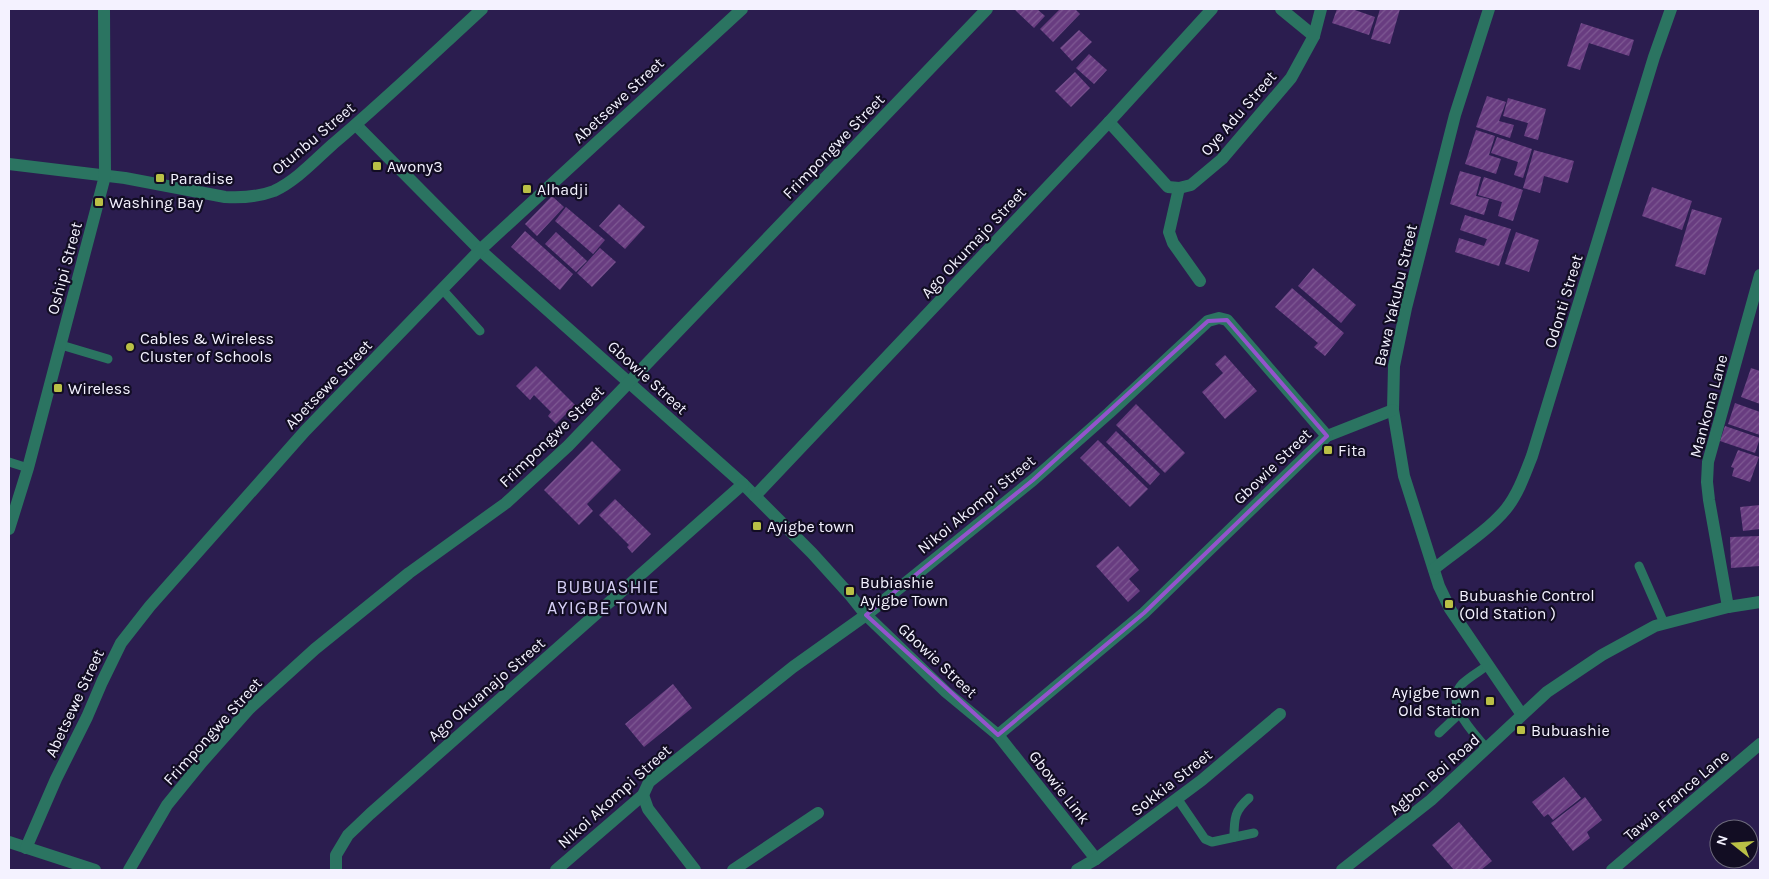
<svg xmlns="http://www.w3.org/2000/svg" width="1769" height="879" font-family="Karla,sans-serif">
  <defs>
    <pattern id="building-hatch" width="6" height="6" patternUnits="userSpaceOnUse" patternTransform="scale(1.25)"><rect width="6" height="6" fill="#683c80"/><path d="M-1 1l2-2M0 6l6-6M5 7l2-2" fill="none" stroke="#7e5993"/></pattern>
  </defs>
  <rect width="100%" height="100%" fill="#2b1d4f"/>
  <g fill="url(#building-hatch)">
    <polygon points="1014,9 1037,9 1045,16 1034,28"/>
    <polygon points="1060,9 1075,9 1080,14 1053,42 1040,29"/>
    <polygon points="1337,9 1352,9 1375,17 1369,35 1332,23"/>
    <polygon points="1380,9 1400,9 1390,44 1371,39"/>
    <polygon points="1581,23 1634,40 1629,56 1589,43 1580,70 1567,66"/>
    <polygon points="1079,30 1092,42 1072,61 1060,48"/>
    <polygon points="1089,54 1107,70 1094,84 1076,68"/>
    <polygon points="1075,72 1090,88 1071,107 1055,91"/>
    <polygon points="1487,96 1506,102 1499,121 1514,125 1510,138 1476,127"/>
    <polygon points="1508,98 1546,109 1538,140 1524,136 1528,123 1503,116"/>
    <polygon points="1476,130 1495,136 1489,155 1501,159 1496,174 1465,164"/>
    <polygon points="1497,137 1532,149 1523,178 1514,175 1518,162 1491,153"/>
    <polygon points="1534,150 1574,161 1568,183 1544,176 1540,193 1523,188"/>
    <polygon points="1460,171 1481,177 1476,196 1489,199 1484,215 1450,204"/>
    <polygon points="1484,177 1523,190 1513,221 1498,216 1502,202 1478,195"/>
    <polygon points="1652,187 1692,201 1682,230 1642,216"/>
    <polygon points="552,196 564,207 537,236 525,224"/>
    <polygon points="619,204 645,227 625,249 599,226"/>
    <polygon points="566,207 605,240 593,254 555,221"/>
    <polygon points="1692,209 1722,218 1705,275 1675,266"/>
    <polygon points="1465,215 1511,229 1499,266 1455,252 1459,238 1484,246 1487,239 1460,230"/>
    <polygon points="525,231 573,274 560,290 511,247"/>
    <polygon points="556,232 587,261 576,272 545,244"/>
    <polygon points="1516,232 1539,240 1529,272 1505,264"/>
    <polygon points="600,248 616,262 592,287 577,273"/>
    <polygon points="1313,268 1356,305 1341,323 1298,286"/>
    <polygon points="1292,288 1344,333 1325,356 1314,347 1318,343 1275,307"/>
    <polygon points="1225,355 1257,391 1225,419 1202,392 1223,373 1215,364"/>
    <polygon points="536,366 575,405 556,424 548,416 551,412 534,395 530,400 516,386"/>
    <polygon points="1751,368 1760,371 1760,404 1741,397"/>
    <polygon points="1735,403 1760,412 1760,435 1728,424"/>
    <polygon points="1136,404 1185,453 1165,473 1116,425"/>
    <polygon points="1725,426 1760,438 1755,453 1720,441"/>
    <polygon points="1116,431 1160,474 1150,485 1106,442"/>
    <polygon points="1098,440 1148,489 1130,507 1080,458"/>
    <polygon points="592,441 621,470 587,504 593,511 579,525 544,490"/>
    <polygon points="1738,450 1759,457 1750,482 1732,476 1734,468 1731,467"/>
    <polygon points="615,499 651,534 632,553 627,547 629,545 599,515"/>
    <polygon points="1760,505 1760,529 1743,531 1740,507"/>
    <polygon points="1760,536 1760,566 1731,568 1730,537"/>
    <polygon points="1118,546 1139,570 1129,579 1140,591 1128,602 1096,566"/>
    <polygon points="673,684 692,708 644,747 625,724"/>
    <polygon points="1564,777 1581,798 1553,820 1548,814 1544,817 1532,802"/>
    <polygon points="1585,797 1602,820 1587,832 1590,838 1573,851 1551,823"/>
    <polygon points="1459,822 1492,861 1481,870 1454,870 1432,845"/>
  </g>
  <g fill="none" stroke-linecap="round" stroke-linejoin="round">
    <g stroke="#2b7461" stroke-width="9">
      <polyline points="442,289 480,331"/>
      <polyline points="61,345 108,359"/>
      <polyline points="9,462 28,468"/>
      <polyline points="1639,566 1664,623"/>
      <polyline points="1439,733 1459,714"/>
      <path d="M1487,749C1475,734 1443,704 1462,684C1469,677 1480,671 1488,665"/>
      <polyline points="1177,798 1205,839 1212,842 1254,833"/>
      <path d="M1234,837C1234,818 1235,810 1249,798"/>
    </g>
    <g stroke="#2b7461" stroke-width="12">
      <polyline points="1281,9 1314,36"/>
      <polyline points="1489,9 1455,115 1406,308 1394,366 1393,410 1404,476 1439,586 1450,609 1522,715"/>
      <polyline points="1109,122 1168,187 1179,188 1191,185 1222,159 1291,78 1314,36 1321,9"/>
      <polyline points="356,125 480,250 743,484 812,553 850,595 866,615 946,692 998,735 1144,613 1327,436 1393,410"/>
      <path d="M9,164L125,178L225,197C242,198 258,197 274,191C296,181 315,160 333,144C384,101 433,54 482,9"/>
      <polyline points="1179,188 1169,232 1173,243 1200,281"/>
      <polyline points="755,496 1109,122 1212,9"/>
      <polyline points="9,529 28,468 105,176 104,9"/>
      <path d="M1434,569C1456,551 1488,531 1506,509C1518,494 1525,474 1532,456L1654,57L1671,9"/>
      <polyline points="1728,607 1709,500 1707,482 1708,462 1760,275"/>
      <polyline points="998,735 1096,859"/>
      <polyline points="643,795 648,809 695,870"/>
      <polyline points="9,842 95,870"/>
      <polyline points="26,848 56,779 87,717 102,682 121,643 150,606 305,431 480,250 742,9"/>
      <polyline points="129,870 167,805 202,762 249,709 315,649 409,573 506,503 568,446 987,9"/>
      <polyline points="336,870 336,855 348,835 370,814 743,484"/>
      <polyline points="556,870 643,795 649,782 793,667 866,615 1033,480 1109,413 1208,321 1219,318 1227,320 1327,436"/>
      <polyline points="733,870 818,813"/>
      <polyline points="1077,870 1096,859 1202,780 1280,714"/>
      <polyline points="1612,870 1760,744"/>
    </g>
    <polyline stroke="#2b7461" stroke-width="12" points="1342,870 1431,800 1547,692 1602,655 1655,626 1728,607 1760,602"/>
  </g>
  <path fill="none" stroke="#9354cc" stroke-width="4" stroke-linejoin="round" d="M1227,320L1327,436L1144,613L998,735L866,615L1033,480L1208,321Z"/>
  <g fill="#bac046" stroke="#120d23" stroke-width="2">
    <rect x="372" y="161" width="10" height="10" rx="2.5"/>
    <rect x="155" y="173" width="10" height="10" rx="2.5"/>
    <rect x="522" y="184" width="10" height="10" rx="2.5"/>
    <rect x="94" y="197" width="10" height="10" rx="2.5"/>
    <circle cx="130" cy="347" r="5"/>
    <rect x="53" y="383" width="10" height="10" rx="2.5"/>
    <rect x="1323" y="445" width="10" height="10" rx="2.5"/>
    <rect x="752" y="521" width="10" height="10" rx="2.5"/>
    <rect x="845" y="586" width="10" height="10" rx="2.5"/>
    <rect x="1444" y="599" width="10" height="10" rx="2.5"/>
    <rect x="1485" y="696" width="10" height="10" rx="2.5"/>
    <rect x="1516" y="725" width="10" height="10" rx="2.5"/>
  </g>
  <g text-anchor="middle" stroke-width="4.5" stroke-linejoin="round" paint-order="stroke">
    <g font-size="16" fill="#f4f2ff" stroke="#120d23">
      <text transform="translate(618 100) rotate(-43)" y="6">Abetsewe Street</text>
      <text transform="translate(1238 113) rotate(-49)" y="6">Oye Adu Street</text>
      <text transform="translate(313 138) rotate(-40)" y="6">Otunbu Street</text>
      <text transform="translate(833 146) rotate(-46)" y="6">Frimpongwe Street</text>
      <text transform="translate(973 242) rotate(-47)" y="6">Ago Okumajo Street</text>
      <text transform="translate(64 268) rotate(-75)" y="6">Oshipi Street</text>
      <text transform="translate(1395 295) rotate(-77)" y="6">Bawa Yakubu Street</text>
      <text transform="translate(1563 301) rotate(-73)" y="6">Odonti Street</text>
      <text transform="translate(648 377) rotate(42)" y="6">Gbowie Street</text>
      <text transform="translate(328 384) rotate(-46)" y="6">Abetsewe Street</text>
      <text transform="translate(1708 406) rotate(-75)" y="6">Mankona Lane</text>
      <text transform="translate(551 436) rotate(-44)" y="6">Frimpongwe Street</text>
      <text transform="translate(1272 466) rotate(-44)" y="6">Gbowie Street</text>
      <text transform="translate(976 504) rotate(-39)" y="6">Nikoi Akompi Street</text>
      <text transform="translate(938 660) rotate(43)" y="6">Gbowie Street</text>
      <text transform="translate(486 689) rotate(-41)" y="6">Ago Okuanajo Street</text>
      <text transform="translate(74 703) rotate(-65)" y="6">Abetsewe Street</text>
      <text transform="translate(212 731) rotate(-48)" y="6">Frimpongwe Street</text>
      <text transform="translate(1434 774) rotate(-41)" y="6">Agbon Boi Road</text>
      <text transform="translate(1171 782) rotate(-38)" y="6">Sokkia Street</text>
      <text transform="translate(1060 787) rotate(52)" y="6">Gbowie Link</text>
      <text transform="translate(1676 795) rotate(-40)" y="6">Tawia France Lane</text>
      <text transform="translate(614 796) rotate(-42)" y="6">Nikoi Akompi Street</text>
    </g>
    <g font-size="16" fill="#f4f2ff" stroke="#120d23" text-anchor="start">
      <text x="387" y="172">Awony3</text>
      <text x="170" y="184">Paradise</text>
      <text x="537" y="195">Alhadji</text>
      <text x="109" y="208">Washing Bay</text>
      <text x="140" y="344">Cables &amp; Wireless<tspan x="140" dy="18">Cluster of Schools</tspan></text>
      <text x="68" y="394">Wireless</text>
      <text x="1338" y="456">Fita</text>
      <text x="767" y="532">Ayigbe town</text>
      <text x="860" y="588">Bubiashie<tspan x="860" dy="18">Ayigbe Town</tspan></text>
      <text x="1459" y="601">Bubuashie Control<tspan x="1459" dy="18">(Old Station )</tspan></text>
      <text x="1480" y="698" text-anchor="end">Ayigbe Town<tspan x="1480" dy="18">Old Station</tspan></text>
      <text x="1531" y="736">Bubuashie</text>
    </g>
    <g font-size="18" letter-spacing="1" fill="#d5cff5" stroke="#120d23">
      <text x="608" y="593">BUBUASHIE<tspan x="608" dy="21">AYIGBE TOWN</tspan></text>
    </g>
  </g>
  <rect width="1769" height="879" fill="none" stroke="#f4f2ff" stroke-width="20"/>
  <g transform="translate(1734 844) rotate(287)"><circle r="24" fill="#120d23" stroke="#6c697b"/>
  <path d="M0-4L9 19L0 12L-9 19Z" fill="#bac046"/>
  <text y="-8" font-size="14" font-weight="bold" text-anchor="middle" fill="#f4f2ff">N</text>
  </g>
</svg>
